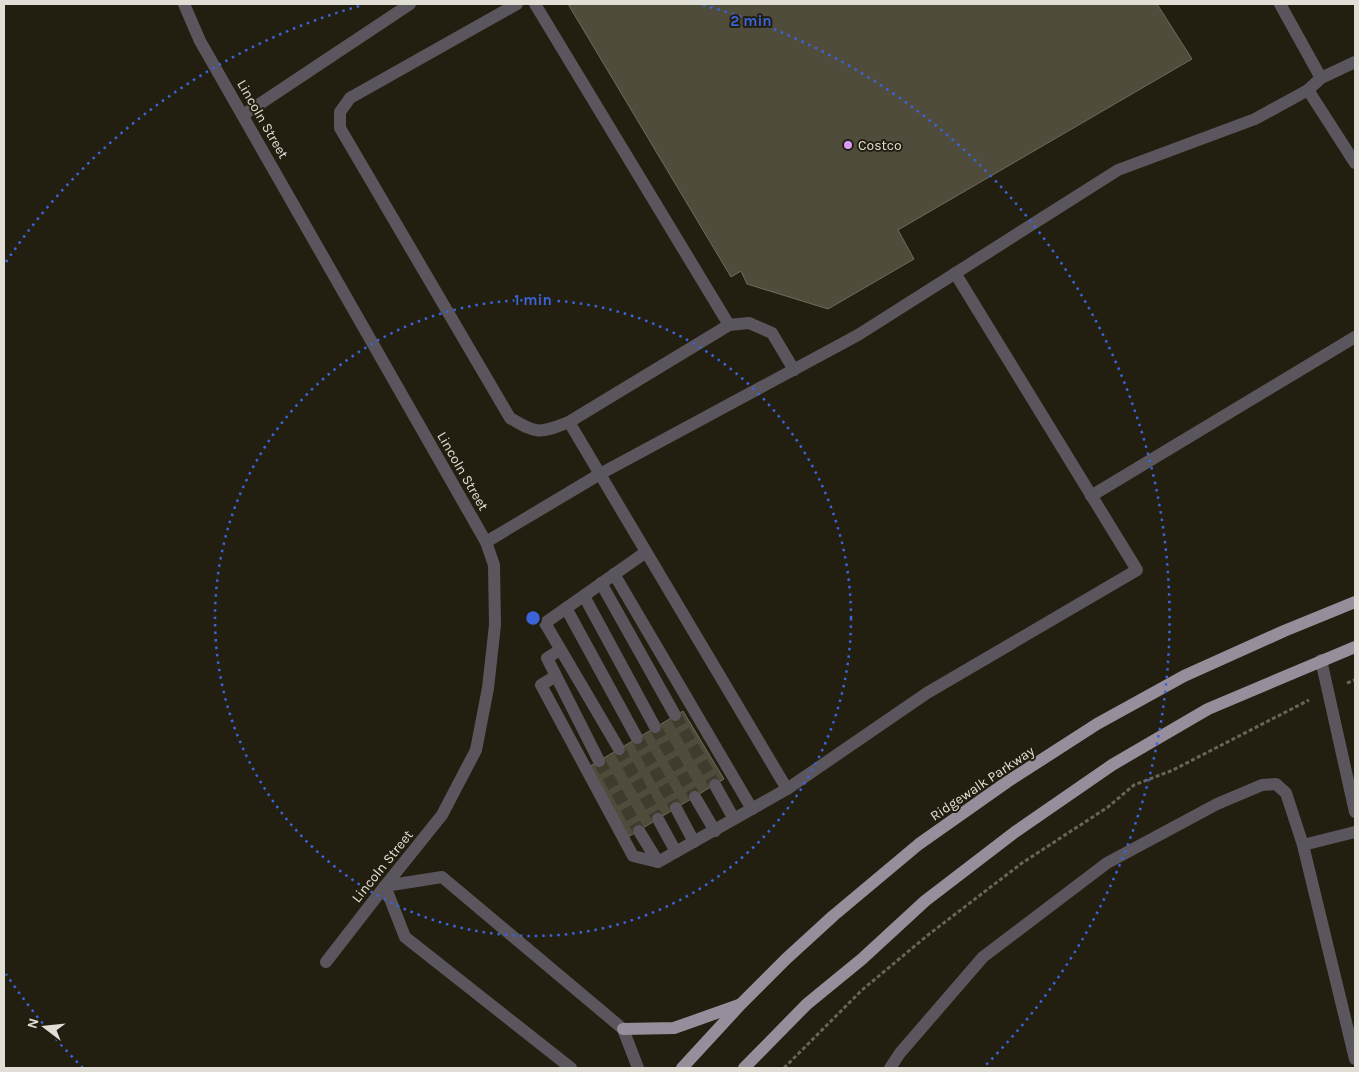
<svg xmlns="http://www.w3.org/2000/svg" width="1359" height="1072" font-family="Karla,sans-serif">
  <rect width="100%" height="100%" fill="#221f10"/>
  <g fill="#504c3c" stroke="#6f6b59">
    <polygon points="568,4 1157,4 1192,59 898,230 914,259 828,309 747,284 741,271 731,277"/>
    <polygon points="683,711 724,779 628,837 587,768"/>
  </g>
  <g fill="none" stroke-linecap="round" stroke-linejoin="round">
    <g stroke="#3f3c2e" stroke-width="12" stroke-dasharray="12 6" stroke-linecap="butt">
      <polyline points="675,715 715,785"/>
      <polyline points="655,727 695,797"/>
      <polyline points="637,738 676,808"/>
      <polyline points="619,749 658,819"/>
      <polyline points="599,761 639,831"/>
    </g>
    <g stroke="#686558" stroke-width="3" stroke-dasharray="4 2.5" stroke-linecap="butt">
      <polyline points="1347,683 1355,680"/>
      <polyline points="784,1068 862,990 928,935 1022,863 1108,807 1134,785 1173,770 1309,700"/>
    </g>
    <g stroke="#5b565d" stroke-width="12">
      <polyline points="184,4 200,41 486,542 494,565 495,625 488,688 476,750 442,815 385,886 326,962"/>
      <path d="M517,4L350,98L340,112V128L510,418C538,435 540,433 569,422L787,789L927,693L1137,570L955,273"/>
      <polyline points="535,4 729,325 749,323 772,333 794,370"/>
      <polyline points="1280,4 1321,78"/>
      <polyline points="1308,90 1355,163"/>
      <polyline points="243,115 410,4"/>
      <polyline points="569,422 729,325"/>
      <polyline points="1091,496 1355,337"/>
      <polyline points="486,542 600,474 858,335 1118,170 1255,119 1308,90 1321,78 1355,62"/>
      <polyline points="614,574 752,809"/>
      <polyline points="601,583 675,715"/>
      <polyline points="584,596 655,727"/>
      <polyline points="566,608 637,738"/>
      <polyline points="560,650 547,658 599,761"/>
      <polyline points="1321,660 1355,812"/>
      <polyline points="556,676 541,685 633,856 658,862 787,789"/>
      <polyline points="619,749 545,623 646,552"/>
      <polyline points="715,785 734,819"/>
      <polyline points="695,797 715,831"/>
      <polyline points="676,808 694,842"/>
      <polyline points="658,819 676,852"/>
      <polyline points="639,831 658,862"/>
      <polyline points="1303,845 1355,832"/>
      <polyline points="571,1068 405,937 385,886 442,877 623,1029 638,1068"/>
      <polyline points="890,1068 900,1053 983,957 1107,863 1217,804 1262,785 1276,784 1286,793 1303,845 1355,1059"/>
    </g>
    <g stroke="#978e9b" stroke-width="12">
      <polyline points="623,1029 674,1028 739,1005"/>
      <polyline points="682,1068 741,1004 786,959 833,916 919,844 1007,782 1097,724 1184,676 1284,631 1355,602"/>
      <polyline points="744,1068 807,1004 862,959 925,901 1015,832 1112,765 1208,709 1355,647"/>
    </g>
  </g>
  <g fill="none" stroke="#3a64d8" stroke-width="2.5" stroke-dasharray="2.5 5">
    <circle cx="533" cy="618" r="318"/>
    <path d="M83 1068A636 636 0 0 1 6 974M6 262A636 636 0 0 1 363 5M703 5A636 636 0 0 1 983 1068"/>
  </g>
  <circle fill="#da9af6" stroke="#221f10" stroke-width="2" cx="848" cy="145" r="5"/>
  <g text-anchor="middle" stroke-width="4" stroke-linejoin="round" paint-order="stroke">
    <g font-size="14" fill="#e1ded5" stroke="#221f10">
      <text transform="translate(263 119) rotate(60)" y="5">Lincoln Street</text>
      <text transform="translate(463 471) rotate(60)" y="5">Lincoln Street</text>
      <text transform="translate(982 783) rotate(-34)" y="5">Ridgewalk Parkway</text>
      <text transform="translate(382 866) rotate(-51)" y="5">Lincoln Street</text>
    </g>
    <g font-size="14" fill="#e1ded5" stroke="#221f10" text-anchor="start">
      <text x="858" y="150">Costco</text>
    </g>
  </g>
  <circle cx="533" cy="618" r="8" fill="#3a64d8" stroke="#221f10" stroke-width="2.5"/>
  <g font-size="15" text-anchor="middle" font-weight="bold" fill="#3a64d8" stroke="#221f10" stroke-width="4" stroke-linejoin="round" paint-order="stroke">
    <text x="751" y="26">2 min</text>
    <text x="533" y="305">1 min</text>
  </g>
  <rect width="1359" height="1072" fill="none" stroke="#e1ded5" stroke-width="10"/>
  <g transform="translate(45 1027) rotate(286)" stroke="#221f10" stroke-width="4" paint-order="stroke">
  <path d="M0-4L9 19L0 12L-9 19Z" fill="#e1ded5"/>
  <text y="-8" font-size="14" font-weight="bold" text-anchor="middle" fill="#e1ded5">N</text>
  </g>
</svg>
